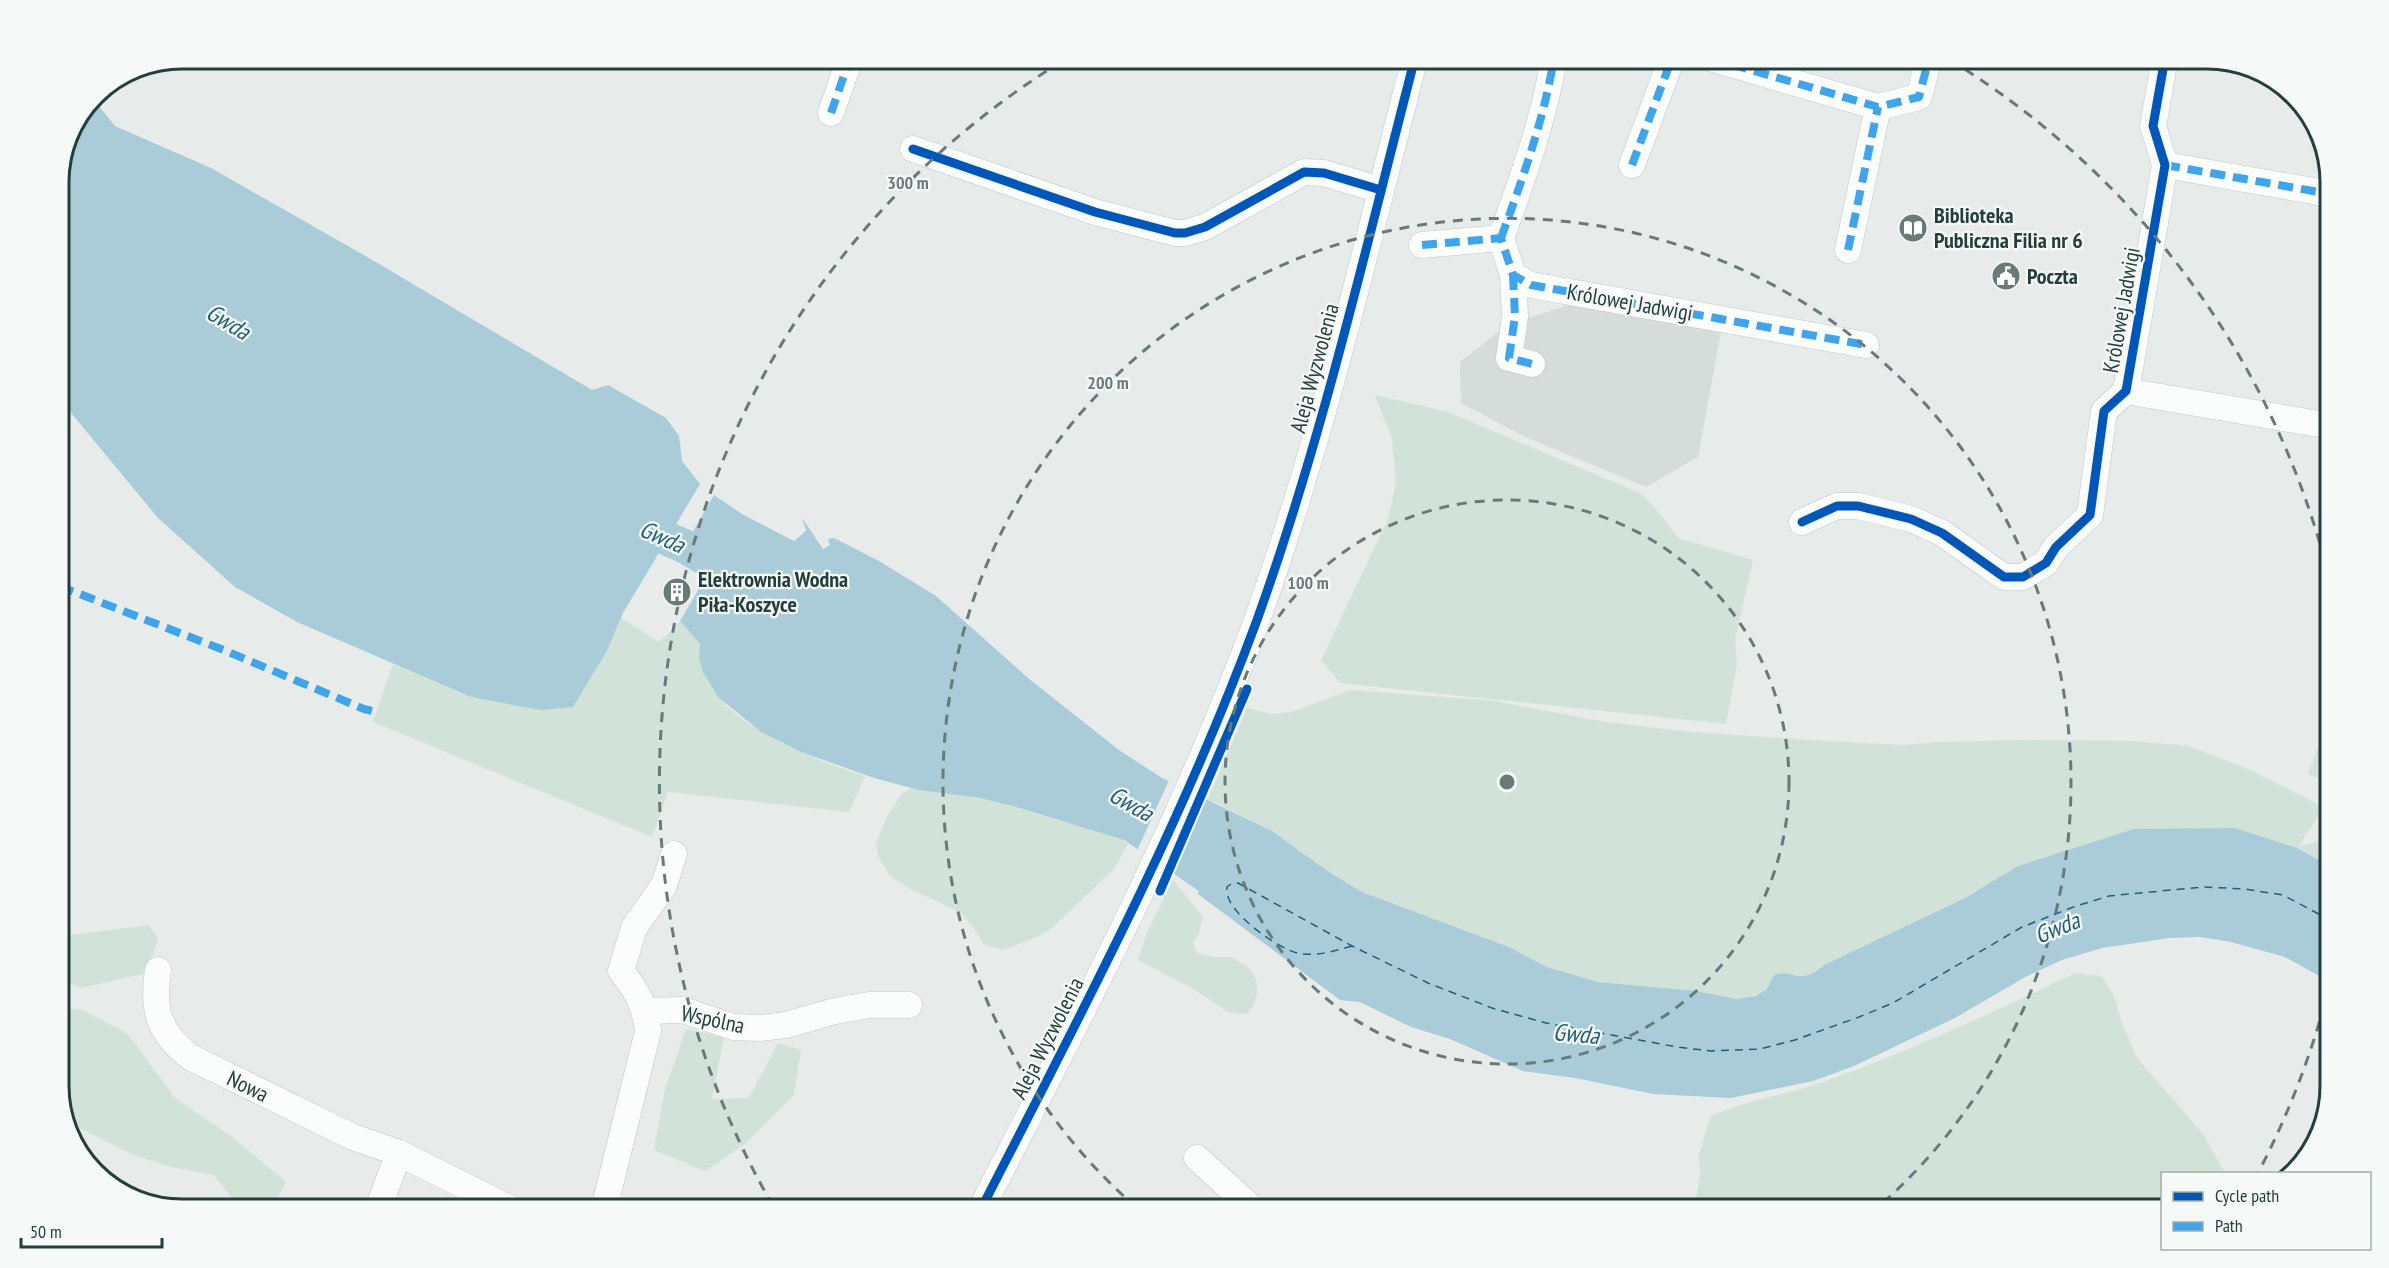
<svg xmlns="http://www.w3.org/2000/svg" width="2389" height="1268" font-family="'PT Sans Narrow',sans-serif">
  <rect width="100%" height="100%" fill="#e7ebea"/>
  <polygon fill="#d5dcda" points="1575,303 1722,326 1698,457 1646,487 1525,437 1461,403 1460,362 1507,325"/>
  <g fill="#d1e3d9">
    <polygon points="1375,395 1448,412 1642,494 1665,520 1678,538 1753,560 1735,640 1737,663 1726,724 1340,683 1321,660 1388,519 1396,482 1392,439"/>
    <path d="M621,618L659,642L676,627L680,621L700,644C695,717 809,758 865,776L849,812L668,792L652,837L373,722L393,664L471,697L573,707L607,651Z"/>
    <polygon points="1350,690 1494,701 1606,722 1682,731 1810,740 1904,745 1936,742 2022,740 2134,741 2188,746 2246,768 2324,807 2298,847 2330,837 2330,866 2297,848 2235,828 2134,830 2018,866 1965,898 1826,964 1807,976 1774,975 1769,987 1757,996 1736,999 1697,991 1598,982 1547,967 1509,947 1362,892 1326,870 1272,831 1208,799 1247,708 1272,714 1292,712"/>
    <polygon points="2330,717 2330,783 2308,774"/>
    <path d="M911,788C934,793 957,794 979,798C1010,803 1038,816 1068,823C1086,828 1114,831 1128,844L1113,870L1052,928L1037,937L1003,950L984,945L974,928L960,912L912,890L890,876L879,858L876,843L886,819L900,795Z"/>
    <path d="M1173,880L1203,917L1199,934L1193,943L1197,953L1213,957H1232C1238,961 1248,966 1252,972C1262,985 1257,1003 1247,1014L1230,1013L1190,987L1138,960L1147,932Z"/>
    <polygon points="149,925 158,939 147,973 81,988 59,978 59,934 64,936"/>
    <path d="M2076,973L2102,976L2114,996L2122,1023L2137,1058L2204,1135L2225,1173L2162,1174V1209H1875L1848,1208V1209H1700L1696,1198L1700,1176L1699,1155L1710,1117C1746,1099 1786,1096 1823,1082C1910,1051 1993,1012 2076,973Z"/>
    <path d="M80,1009L127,1033L175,1098L232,1137L286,1182C275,1206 266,1210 240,1209L214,1175L171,1167L131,1154L69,1123L59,1094V1010Z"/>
    <polygon points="686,1029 724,1037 712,1099 749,1098 778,1043 801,1050 794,1095 745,1144 705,1171 654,1150 665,1089"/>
  </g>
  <g fill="#a9ccd8">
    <polygon points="91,100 98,105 115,126 211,168 369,258 592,390 608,385 666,418 679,436 682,461 700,484 623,613 607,651 573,707 540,710 471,697 297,622 235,587 158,518 72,414 59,390 59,174 71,128"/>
    <path d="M714,495L742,514L794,541L806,531L802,518L823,549L830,545L828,539L834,538L879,561L936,596L1028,678L1119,750L1162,778L1272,831L1326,870L1362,892L1509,947L1547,967L1598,982L1697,991L1736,999L1756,996L1767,989L1774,975C1791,970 1791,977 1804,976C1812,975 1820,968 1826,964L1965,898L2018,866L2134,829L2235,828L2297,848L2330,866V982L2285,957L2231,942L2200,937L2169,938L2102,948L2062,960L2027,976L1955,1018L1854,1066L1813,1081L1731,1098L1653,1094L1575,1078L1523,1071L1450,1039L1411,1027L1360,1002L1340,1000L1198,894L1199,891L1124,840L1013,806L980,798L919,790L874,778L801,752L761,732L718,697L703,672L699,659L700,644L680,621L707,575L678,558Z"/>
  </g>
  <polygon fill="#e7ebea" points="1170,778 1208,795 1172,875 1136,853"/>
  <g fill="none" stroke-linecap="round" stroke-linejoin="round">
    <polyline stroke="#a9ccd8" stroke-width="34" points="623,520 684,546 726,571"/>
    <path stroke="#205f79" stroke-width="1.5" stroke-dasharray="8 6" stroke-linecap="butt" d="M1352,946C1334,951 1316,957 1297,953C1277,948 1222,910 1227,887L1231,884L1238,883L1352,946L1428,983L1492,1008L1546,1023L1677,1047L1711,1051L1760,1049L1795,1040L1859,1017L1893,1003L2022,927L2076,906L2109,896L2203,887L2245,889L2283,895L2330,920"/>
    <g stroke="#c4c8c7" stroke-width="27">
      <g id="minor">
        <polyline points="1710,58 1878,107 1919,97 1929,58"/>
        <polyline points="831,113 850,58"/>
        <polyline points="913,149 1095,212 1175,233 1185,233 1205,227 1304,172 1324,173 1381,190"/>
        <polyline points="1632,165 1672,58"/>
        <polyline points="2165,165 2330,194"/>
        <path d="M1501,238C1522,180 1544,120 1554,58"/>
        <polyline points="1422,245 1501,238 1513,275 1531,285 1866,345"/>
        <polyline points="1848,250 1878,107"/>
        <polyline points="1513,275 1515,316 1509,358 1532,364"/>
        <polyline points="2126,391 2330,426"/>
        <polyline points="1802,522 1837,506 1858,506 1911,519 1942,533 2004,577 2023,577 2046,563 2056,547 2090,515 2104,411 2126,391 2165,165 2153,126 2165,58"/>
        <path d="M158,970C152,1009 158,1032 190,1057L353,1137L399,1153L511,1209"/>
        <polyline points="646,1011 683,1010 733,1027 760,1028 786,1025 835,1011 869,1005 909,1005"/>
        <polyline points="1197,1158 1253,1209"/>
        <polyline points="378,1209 399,1153"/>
        <path d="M604,1209L648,1031C645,1005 637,991 621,971L634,928L664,885L674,854"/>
        <path d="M981,1209C1080,1016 1182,824 1257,620C1323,437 1366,246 1415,58"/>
      </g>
    </g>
    <use href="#minor" stroke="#fbfcfc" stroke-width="26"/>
    <g stroke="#3ea4ec" stroke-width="8" stroke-dasharray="15 8" stroke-linecap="butt">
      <polyline points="1710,58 1878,107 1919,97 1929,58"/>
      <polyline points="831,113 850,58"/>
      <polyline points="1632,165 1672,58"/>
      <polyline points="2165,165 2330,194"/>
      <path d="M1501,238C1522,180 1544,120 1554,58"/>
      <polyline points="1422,245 1501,238 1513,275 1531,285 1866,345"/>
      <polyline points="1848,250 1878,107"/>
      <polyline points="1513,275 1515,316 1509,358 1532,364"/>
      <polyline points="59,586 226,651 364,709 376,712"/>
    </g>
    <g stroke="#f5faf8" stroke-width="13">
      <g id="cycleway">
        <polyline points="913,149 1095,212 1175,233 1185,233 1205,227 1304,172 1324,173 1381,190"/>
        <polyline points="1802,522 1837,506 1858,506 1911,519 1942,533 2004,577 2023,577 2046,563 2056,547 2090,515 2104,411 2126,391 2165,165 2153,126 2165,58"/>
        <polyline points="1160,891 1247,689"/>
        <path d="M981,1209C1080,1016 1182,824 1257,620C1323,437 1366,246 1415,58"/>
      </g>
    </g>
    <use href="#cycleway" stroke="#0057b8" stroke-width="9"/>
  </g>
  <g fill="none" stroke="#687b78" stroke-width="3" stroke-dasharray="10 8">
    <circle cx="1507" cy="782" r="282"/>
    <path d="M1137 1208A564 564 0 1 1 1877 1208"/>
    <path d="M2329 987A847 847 0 0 1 2258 1173M773 1206A847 847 0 0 1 1064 60M1950 60A847 847 0 0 1 2329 577"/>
  </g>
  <defs>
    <g id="library-disc" transform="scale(1.5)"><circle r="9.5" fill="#687b78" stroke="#f5faf8"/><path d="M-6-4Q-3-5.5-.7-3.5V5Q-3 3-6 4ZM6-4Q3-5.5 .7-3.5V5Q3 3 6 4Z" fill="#fff"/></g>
    <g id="civic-disc" transform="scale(1.5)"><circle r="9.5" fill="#687b78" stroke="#f5faf8"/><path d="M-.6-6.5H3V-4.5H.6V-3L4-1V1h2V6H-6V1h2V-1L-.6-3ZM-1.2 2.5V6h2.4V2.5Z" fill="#fff"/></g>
    <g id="building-disc" transform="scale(1.5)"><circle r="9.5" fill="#687b78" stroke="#f5faf8"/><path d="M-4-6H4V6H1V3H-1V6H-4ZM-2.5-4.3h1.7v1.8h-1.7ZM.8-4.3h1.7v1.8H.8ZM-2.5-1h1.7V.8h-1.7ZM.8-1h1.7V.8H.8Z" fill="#fff"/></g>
  </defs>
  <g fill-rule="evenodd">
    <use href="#library-disc" x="1913" y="228"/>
    <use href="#civic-disc" x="2006" y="276"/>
    <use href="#building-disc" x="677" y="592"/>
  </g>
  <g text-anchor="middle" stroke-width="4.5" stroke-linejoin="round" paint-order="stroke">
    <g font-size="22" font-weight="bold" fill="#243f3b" stroke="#f5faf8" text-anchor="start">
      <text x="1934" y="223">Biblioteka<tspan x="1934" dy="25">Publiczna Filia nr 6</tspan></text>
      <text x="2027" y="284">Poczta</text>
      <text x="698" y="587">Elektrownia Wodna<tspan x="698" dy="25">Piła-Koszyce</tspan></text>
    </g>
    <g font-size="22" fill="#243f3b" stroke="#f5faf8">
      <text transform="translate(1630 302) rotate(10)" y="8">Królowej Jadwigi</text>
      <text transform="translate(2121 310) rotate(-80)" y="8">Królowej Jadwigi</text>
      <text transform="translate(1314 368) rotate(-75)" y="8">Aleja Wyzwolenia</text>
      <text transform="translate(713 1019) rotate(12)" y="8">Wspólna</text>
      <text transform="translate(1047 1038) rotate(-63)" y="8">Aleja Wyzwolenia</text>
      <text transform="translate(248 1086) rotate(26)" y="8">Nowa</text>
    </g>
    <g font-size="24" font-style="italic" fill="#205f79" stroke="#f5faf8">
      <text transform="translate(228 322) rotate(31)" y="8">Gwda</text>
      <text transform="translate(662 537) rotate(24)" y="8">Gwda</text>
      <text transform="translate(1131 804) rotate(30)" y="8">Gwda</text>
      <text transform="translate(2057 928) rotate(-22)" y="8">Gwda</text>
      <text transform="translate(1576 1034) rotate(5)" y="8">Gwda</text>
    </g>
  </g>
  <path d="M0 0H2389V1268H0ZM182 69H2207A113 113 0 0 1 2320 182V1086A113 113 0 0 1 2207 1199H182A113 113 0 0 1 69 1086V182A113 113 0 0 1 182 69Z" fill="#f5faf8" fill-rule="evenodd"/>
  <path fill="none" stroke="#243f3b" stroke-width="3" d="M182 69H2207A113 113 0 0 1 2320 182V1086A113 113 0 0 1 2207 1199H182A113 113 0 0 1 69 1086V182A113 113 0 0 1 182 69Z"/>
  <circle cx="1507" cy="782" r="9" fill="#687b78" stroke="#f5faf8" stroke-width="3"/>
  <g font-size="18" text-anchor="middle" font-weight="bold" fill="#687b78" stroke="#f5faf8" stroke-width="4.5" stroke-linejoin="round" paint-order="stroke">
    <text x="908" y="189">300 m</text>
    <text x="1108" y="389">200 m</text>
    <text x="1308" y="589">100 m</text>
  </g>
  <rect x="2161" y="1172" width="210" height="78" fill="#f5faf8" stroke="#a1afac" stroke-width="1.5"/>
  <rect x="2173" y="1192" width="30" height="9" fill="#0057b8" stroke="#a1afac" stroke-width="1.5"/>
  <text x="2215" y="1202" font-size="18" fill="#243f3b">Cycle path</text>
  <rect x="2173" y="1222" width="30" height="9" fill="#3ea4ec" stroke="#a1afac" stroke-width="1.5"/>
  <text x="2215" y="1232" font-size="18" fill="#243f3b">Path</text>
  <path d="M21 1238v9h141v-9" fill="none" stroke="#243f3b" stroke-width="3"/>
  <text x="30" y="1238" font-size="18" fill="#243f3b" stroke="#f5faf8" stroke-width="4.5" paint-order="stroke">50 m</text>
</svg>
